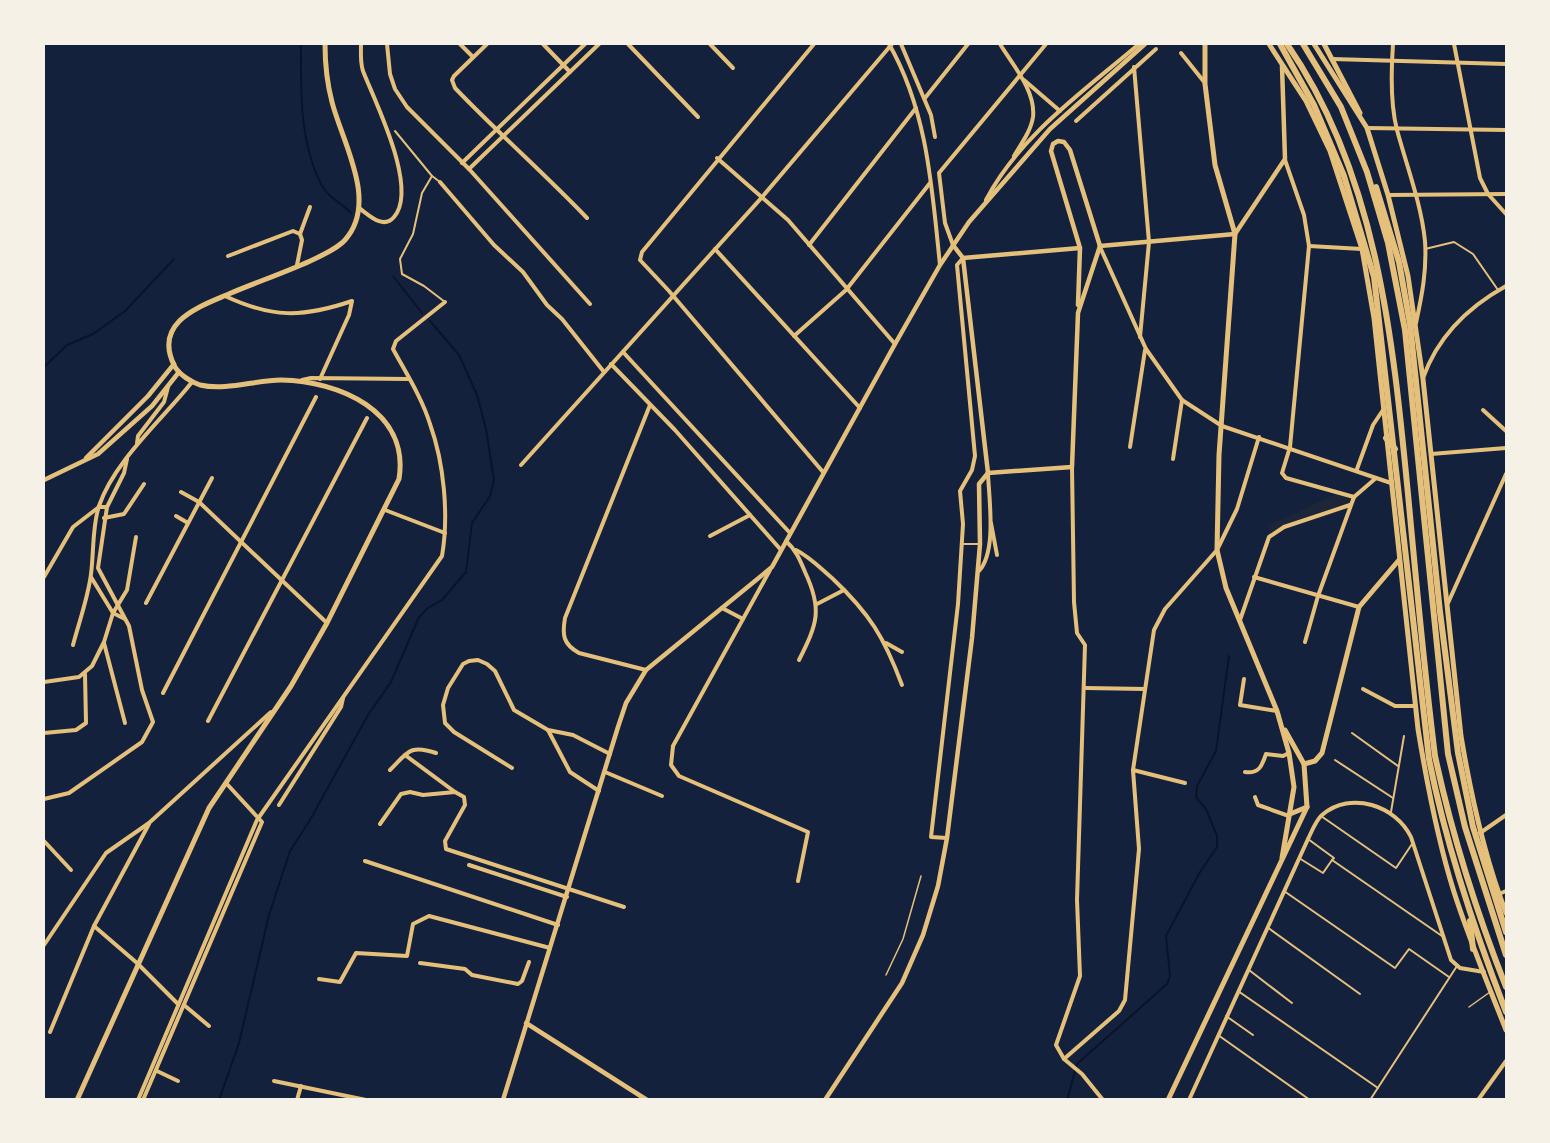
<svg xmlns="http://www.w3.org/2000/svg" width="1550" height="1143" font-family="'Asap Condensed',sans-serif">
  <rect width="100%" height="100%" fill="#14213d"/>
  <polygon fill="#1d2539" points="1336,494 1357,502 1350,508 1281,531 1273,537 1268,526"/>
  <g fill="none" stroke-linecap="round" stroke-linejoin="round">
    <g stroke="#0b132b" stroke-width="2">
      <path d="M301,44C301,90 299,141 321,184C328,198 341,202 351,213"/>
      <polyline points="393,276 422,313"/>
      <polyline points="44,367 67,345 93,334 125,311 174,259"/>
      <polyline points="219,1100 239,1043 269,915 290,851 310,820 368,715 391,682 419,617 428,608 442,600 466,572 472,523 490,496 494,480 486,429 477,395 459,355 430,321"/>
      <polyline points="1067,1100 1077,1064 1167,984 1170,976 1166,936 1200,872 1217,847 1217,836 1206,809 1196,797 1197,786 1216,751 1229,656"/>
    </g>
    <g stroke="#e5c07b" stroke-width="1.5">
      <polyline points="886,975 903,939 921,876"/>
      <polyline points="1469,1007 1490,992"/>
    </g>
    <g stroke="#e5c07b" stroke-width="2">
      <polyline points="395,131 432,176 440,182"/>
      <polyline points="432,176 422,193 413,234 400,259 402,274 424,286 445,302"/>
      <polyline points="1425,249 1454,242 1473,254 1498,290"/>
      <polyline points="962,544 980,544"/>
      <polyline points="1352,733 1398,766"/>
      <polyline points="1335,760 1393,798"/>
      <polyline points="1391,812 1404,736"/>
      <polyline points="1321,816 1396,868 1412,844"/>
      <polyline points="1308,839 1334,858 1332,860 1442,936"/>
      <polyline points="1299,858 1323,873 1332,860"/>
      <polyline points="1284,891 1395,968 1409,949 1449,977"/>
      <polyline points="1267,927 1360,994"/>
      <polyline points="1249,970 1292,1003"/>
      <polyline points="1238,991 1378,1088"/>
      <polyline points="1226,1016 1253,1035"/>
      <polyline points="1218,1035 1310,1100"/>
      <polyline points="1370,1100 1457,966"/>
    </g>
    <g stroke="#e5c07b" stroke-width="4">
      <polyline points="387,44 390,74 395,89 407,107 469,169 590,304"/>
      <polyline points="460,44 473,57"/>
      <path d="M487,44L454,76L452,80L455,88C498,133 544,173 587,218"/>
      <polyline points="543,44 570,72"/>
      <polyline points="628,44 698,117"/>
      <polyline points="710,44 733,68"/>
      <polyline points="814,44 642,252 640,260 669,291 823,472"/>
      <path d="M889,44C928,112 932,190 940,265"/>
      <polyline points="901,44 931,115 935,137"/>
      <path d="M1000,44C1012,64 1036,91 1033,117C1031,131 1021,144 1014,156"/>
      <path d="M1393,44C1391,72 1390,103 1397,130C1407,167 1421,203 1425,241C1427,270 1422,295 1416,323"/>
      <polyline points="1454,44 1480,178 1488,194 1506,214"/>
      <polyline points="1181,53 1205,83"/>
      <polyline points="1332,59 1506,64"/>
      <polyline points="1134,67 1149,242 1140,337"/>
      <polyline points="1024,80 1060,111"/>
      <polyline points="925,98 968,44"/>
      <polyline points="1076,121 1156,49"/>
      <polyline points="1367,128 1506,130"/>
      <polyline points="717,158 788,220 895,344"/>
      <polyline points="1285,160 1304,215 1309,246 1290,447 1282,473 1286,478 1354,497"/>
      <polyline points="462,163 585,44"/>
      <polyline points="469,169 599,44"/>
      <polyline points="440,182 494,245 523,272 547,305 562,319 604,372"/>
      <polyline points="1388,195 1506,194"/>
      <path d="M986,200C1019,136 1085,90 1139,44"/>
      <path d="M359,208C369,215 383,230 394,217C419,188 375,102 363,71C360,62 361,53 361,44"/>
      <polyline points="300,234 310,207"/>
      <polyline points="809,245 916,108"/>
      <polyline points="953,245 945,223 939,173 1046,44"/>
      <polyline points="1309,246 1362,249"/>
      <polyline points="1100,247 1146,349 1182,400 1222,426 1391,483"/>
      <polyline points="715,249 860,408"/>
      <polyline points="228,256 293,231 300,234 302,240 297,265"/>
      <path d="M225,296C272,318 302,318 352,301L349,315L320,379"/>
      <polyline points="794,336 846,290 930,183"/>
      <polyline points="623,352 790,533"/>
      <polyline points="611,364 675,430 781,550"/>
      <path d="M1423,378C1438,336 1468,307 1506,286"/>
      <polyline points="302,380 311,378 409,379"/>
      <polyline points="1483,410 1506,431"/>
      <polyline points="137,443 138,436 164,402 168,387"/>
      <polyline points="1130,447 1145,350"/>
      <polyline points="1431,454 1506,448"/>
      <polyline points="1173,459 1182,400"/>
      <polyline points="521,465 763,196 892,44"/>
      <polyline points="1072,467 1074,602 1077,633 1085,645 1077,900 1080,976 1056,1045 1064,1059 1082,1074 1103,1100"/>
      <polyline points="1357,469 1373,425 1383,410"/>
      <polyline points="181,492 199,502 327,623"/>
      <polyline points="385,510 445,533"/>
      <polyline points="176,516 188,523"/>
      <polyline points="104,518 124,514 144,484"/>
      <polyline points="991,523 997,555"/>
      <polyline points="710,536 750,515"/>
      <path d="M786,541C796,550 800,560 805,572C823,610 817,624 799,660"/>
      <path d="M796,550C810,557 820,568 832,578C870,614 884,637 902,685"/>
      <polyline points="770,570 673,746 671,765 679,776 808,832 798,881"/>
      <path d="M979,571C997,551 989,499 988,474"/>
      <polyline points="44,577 73,527 99,507 107,507"/>
      <polyline points="91,577 113,613"/>
      <polyline points="1254,577 1359,607"/>
      <polyline points="146,603 212,478"/>
      <polyline points="1448,603 1506,474"/>
      <polyline points="817,604 844,590"/>
      <polyline points="722,608 743,619"/>
      <polyline points="113,613 125,619"/>
      <polyline points="1240,620 1269,537 1284,527 1350,505"/>
      <polyline points="1305,642 1318,596 1354,497 1376,478"/>
      <polyline points="104,643 125,723"/>
      <polyline points="886,643 902,652"/>
      <path d="M73,645C79,622 88,598 91,574C94,552 92,527 99,506C114,461 163,419 192,382"/>
      <path d="M646,670L579,653C563,644 562,635 565,618L650,405"/>
      <polyline points="1244,679 1240,705 1277,711"/>
      <polyline points="44,682 79,677 92,666 104,642 113,613 127,590 136,537"/>
      <polyline points="1086,688 1145,689"/>
      <polyline points="1363,689 1395,706 1415,706"/>
      <polyline points="163,693 316,397"/>
      <polyline points="208,721 367,418"/>
      <polyline points="548,730 570,772 599,791"/>
      <polyline points="44,733 76,730 86,723 85,674"/>
      <polyline points="405,755 455,792"/>
      <polyline points="512,768 454,732 445,723 443,705 448,688 463,664 469,661 478,660 487,664 495,671 514,710 548,730 573,735 610,754"/>
      <path d="M390,770C408,752 410,744 436,753"/>
      <polyline points="1133,770 1185,783"/>
      <polyline points="605,772 662,796"/>
      <path d="M1245,772C1259,774 1262,766 1266,754L1283,756L1289,753"/>
      <polyline points="1255,797 1258,805 1289,816"/>
      <polyline points="44,799 69,793 142,742 153,722 142,690 129,626 98,568 107,507 124,473 127,459"/>
      <polyline points="279,805 341,707 343,698"/>
      <polyline points="380,824 401,794 410,792 423,795 455,792 464,797 465,805 445,841 446,849 624,907"/>
      <polyline points="1480,833 1506,815"/>
      <polyline points="947,838 931,837 958,604 963,524 960,491 972,470 975,456 957,265 963,258"/>
      <polyline points="44,841 71,870"/>
      <polyline points="365,861 558,925"/>
      <polyline points="469,865 567,897"/>
      <polyline points="1499,894 1506,891"/>
      <polyline points="94,926 137,963 178,1004"/>
      <polyline points="44,945 106,853 149,823 271,712"/>
      <polyline points="420,963 465,969 472,975 518,984 522,981 529,962"/>
      <polyline points="319,979 340,982 356,953 407,956 413,924 429,916 550,948"/>
      <polyline points="184,1005 209,1026"/>
      <polyline points="50,1032 94,926 149,824"/>
      <polyline points="1064,1059 1119,1011 1125,1000 1139,849 1133,770 1154,630 1165,609 1217,550 1237,509 1259,437"/>
      <polyline points="157,1071 178,1081"/>
      <polyline points="274,1081 366,1100"/>
      <path d="M138,1100L257,820L442,556C449,515 444,463 430,424C422,398 406,373 393,349L396,341L445,302"/>
      <polyline points="143,1100 262,822 226,783"/>
      <polyline points="297,1100 301,1086"/>
      <path d="M1189,1100L1308,839C1312,831 1316,820 1322,815C1351,790 1396,806 1411,837L1451,960L1460,968L1484,972"/>
      <polyline points="1478,1100 1506,1061"/>
    </g>
    <g stroke="#e5c07b" stroke-width="4.5">
      <polyline points="953,245 963,258 988,473"/>
      <polyline points="1100,246 1235,234 1285,159 1282,66"/>
      <polyline points="963,258 1080,248"/>
      <polyline points="1078,305 1080,248 1051,151 1053,144 1058,141 1064,142 1070,150 1100,246"/>
      <polyline points="86,458 148,396 174,364"/>
      <polyline points="988,473 1072,467 1078,313 1100,246"/>
      <polyline points="44,480 98,454 152,406 179,372"/>
      <polyline points="526,1023 647,1100"/>
      <polyline points="503,1100 618,727 626,703 646,670 772,567 895,344 940,265 969,222 1050,129 1145,44"/>
      <polyline points="825,1100 902,983 923,935 938,886 947,838 972,638 980,544 979,484 988,473"/>
    </g>
    <g stroke="#e5c07b" stroke-width="5">
      <polyline points="1205,44 1205,84 1215,165 1235,234 1219,455 1217,550 1226,588 1277,711 1289,753 1294,787 1282,858"/>
      <path d="M1269,44L1306,101L1330,151L1362,249L1374,318L1418,729C1427,784 1437,838 1454,892C1469,939 1488,984 1506,1030"/>
      <path d="M1314,44L1367,128L1388,195L1408,276L1423,379L1461,736C1471,796 1484,856 1506,913"/>
      <polyline points="1324,44 1360,113"/>
      <polyline points="1304,764 1315,761 1322,753 1359,607 1399,560"/>
      <polyline points="1290,814 1307,807"/>
      <path d="M77,1100L209,808L291,686L327,623L399,479C410,411 339,381 281,380C256,380 226,391 200,385C191,382 180,375 175,367C151,321 202,306 231,293C258,281 329,258 345,240C379,202 342,142 332,102C327,83 325,63 325,44"/>
      <polyline points="1168,1100 1307,807 1304,764 1285,730"/>
    </g>
    <g stroke="#e5c07b" stroke-width="6">
      <path d="M1280,44L1314,105L1344,176L1374,277L1429,759C1446,846 1474,929 1506,1012"/>
      <path d="M1287,44C1377,174 1393,340 1408,494C1416,581 1424,668 1435,756C1452,835 1476,911 1506,987"/>
      <polyline points="1303,44 1341,107 1367,172 1388,243 1405,330 1448,754 1465,827 1506,955"/>
      <polyline points="1376,187 1399,262 1410,324 1440,612 1458,753 1473,827 1506,932"/>
      <polyline points="1386,438 1395,449"/>
      <polyline points="1470,921 1473,949"/>
    </g>
  </g>
  <rect width="1550" height="1143" fill="none" stroke="#f6f1e7" stroke-width="90"/>
</svg>
